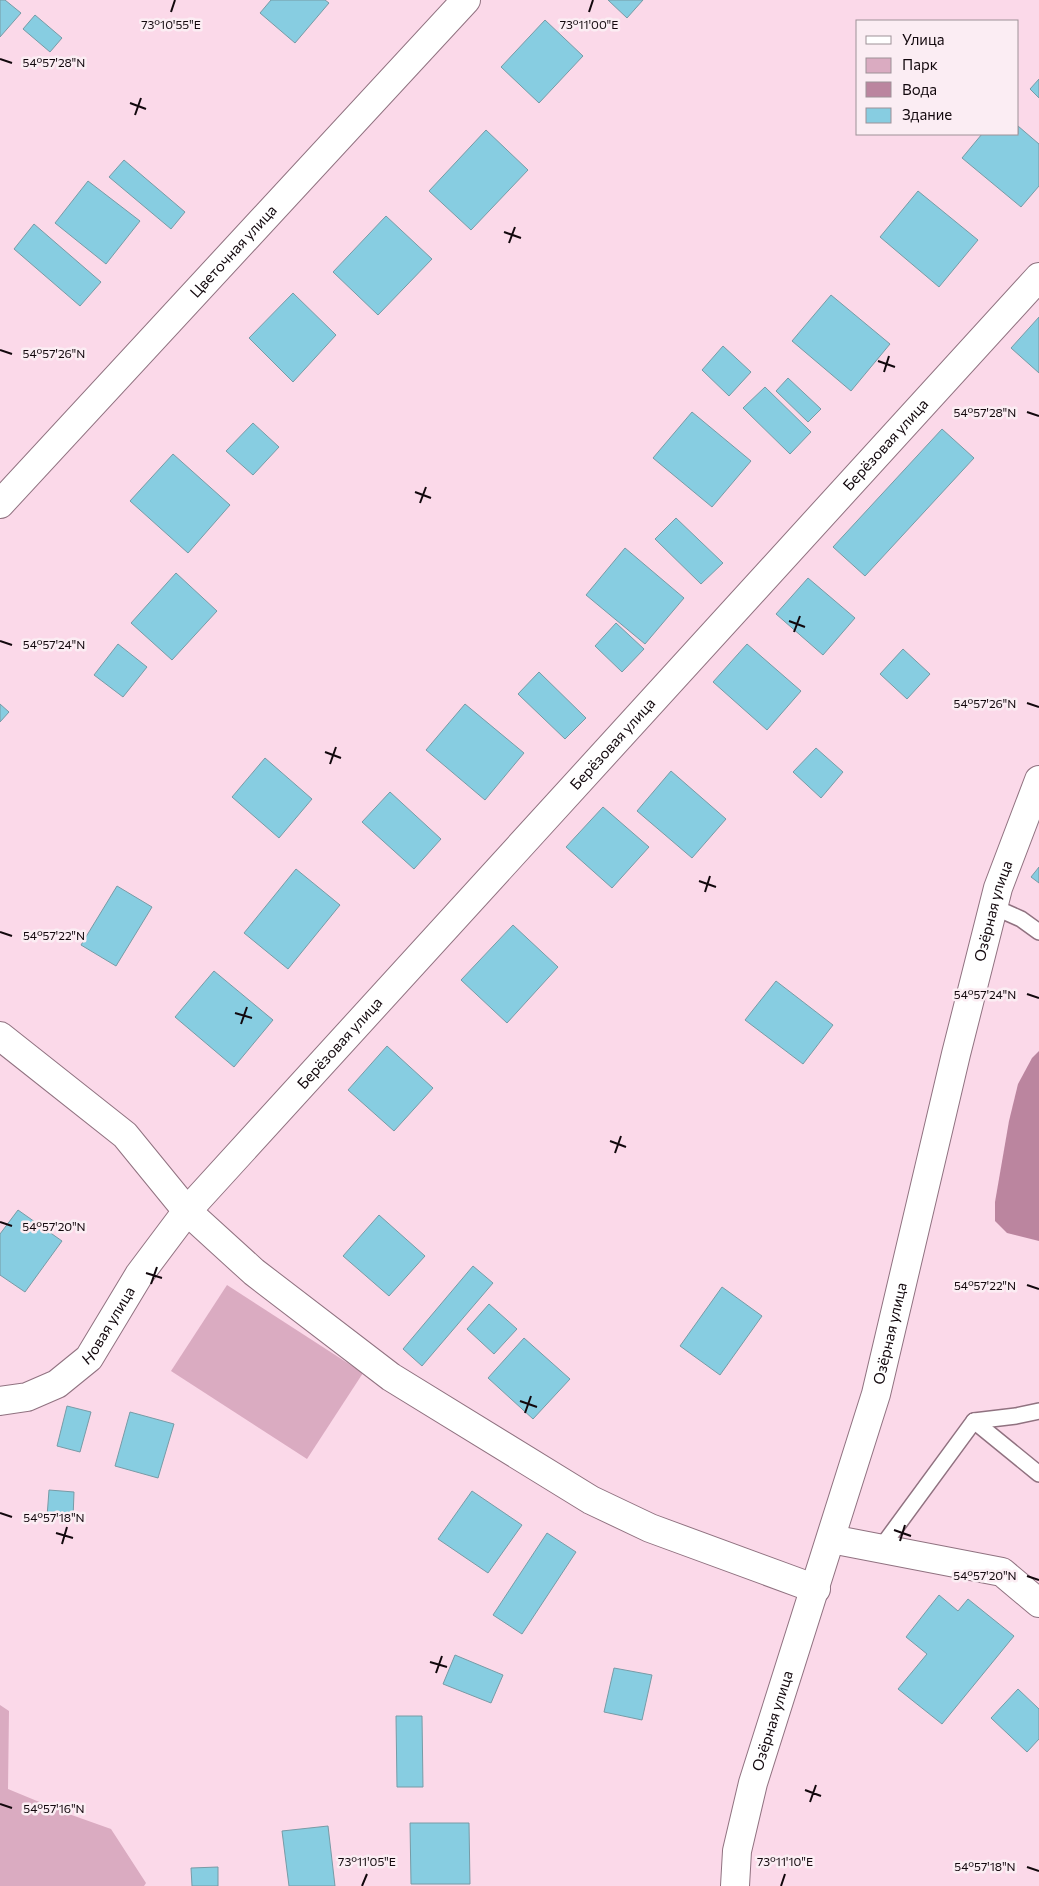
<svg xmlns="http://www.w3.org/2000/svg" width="1039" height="1886" font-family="Commissioner,sans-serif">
  <rect width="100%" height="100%" fill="#fbd9e9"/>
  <g fill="#daabc1">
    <polygon points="227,1285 363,1373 307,1459 171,1371"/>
    <polygon points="0,1705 9,1711 8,1789 66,1813 111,1829 146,1883 144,1886 0,1886"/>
  </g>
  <polygon fill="#bb859f" points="1039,1051 1039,1241 1007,1233 995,1221 995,1202 1009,1121 1018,1084 1032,1058"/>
  <g fill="#87cde1" stroke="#779ba6">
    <polygon points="0,0 5,0 21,13 0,37"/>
    <polygon points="271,0 325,0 329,3 295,43 260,13"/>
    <polygon points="608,0 643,0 627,18"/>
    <polygon points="35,15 62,38 50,52 23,29"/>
    <polygon points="545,20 583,56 539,103 501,67"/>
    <polygon points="1039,79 1039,98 1030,89"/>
    <polygon points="1018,126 1039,144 1039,186 1021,207 962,158 982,134 1018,134"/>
    <polygon points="486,130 528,170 471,230 429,191"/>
    <polygon points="124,160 185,212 171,229 109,177"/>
    <polygon points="88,181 140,221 106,264 55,223"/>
    <polygon points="918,191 978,240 939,287 880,237"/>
    <polygon points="386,216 432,259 378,315 333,272"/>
    <polygon points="34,224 101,282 80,306 14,249"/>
    <polygon points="293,293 336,335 293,382 249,338"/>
    <polygon points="831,295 890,344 851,391 792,341"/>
    <polygon points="1039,317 1039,373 1011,348"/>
    <polygon points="723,346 751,372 729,396 702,370"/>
    <polygon points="788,378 821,409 808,422 776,391"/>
    <polygon points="765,387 811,432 790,454 743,408"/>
    <polygon points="692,412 751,461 712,507 653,458"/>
    <polygon points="253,423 279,447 253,475 226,451"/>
    <polygon points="942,429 974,458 865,576 833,547"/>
    <polygon points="173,454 230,505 188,553 130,501"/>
    <polygon points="676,518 723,563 701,584 655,539"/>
    <polygon points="625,548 684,598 645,644 586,595"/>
    <polygon points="176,573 217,611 172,660 131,623"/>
    <polygon points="808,578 855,618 823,655 776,614"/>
    <polygon points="616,623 644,649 622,672 595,646"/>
    <polygon points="118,644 147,667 123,697 94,675"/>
    <polygon points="747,644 801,691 767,730 713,682"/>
    <polygon points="903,649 930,674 907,699 880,674"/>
    <polygon points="539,672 586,718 565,739 518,694"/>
    <polygon points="0,704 9,712 0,722"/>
    <polygon points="465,704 524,753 485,800 426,750"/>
    <polygon points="816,748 843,772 821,798 793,772"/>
    <polygon points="265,758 312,799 279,838 232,797"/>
    <polygon points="671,771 726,819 692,858 637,811"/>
    <polygon points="390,792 441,839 414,869 362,822"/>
    <polygon points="603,807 649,847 612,888 566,847"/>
    <polygon points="1039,867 1039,883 1031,877"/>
    <polygon points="296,869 340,905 288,969 244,933"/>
    <polygon points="117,886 152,907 116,966 81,945"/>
    <polygon points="513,925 558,967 507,1023 461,980"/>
    <polygon points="214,971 273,1020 234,1067 175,1017"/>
    <polygon points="776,981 833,1025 803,1064 745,1020"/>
    <polygon points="387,1046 433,1088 394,1131 348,1090"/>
    <polygon points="18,1210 62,1241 25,1292 0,1275 0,1234"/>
    <polygon points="379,1215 425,1256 389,1296 343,1256"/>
    <polygon points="473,1266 493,1283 422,1366 403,1349"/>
    <polygon points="722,1287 762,1316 720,1375 680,1346"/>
    <polygon points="489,1304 517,1329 494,1354 467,1329"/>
    <polygon points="524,1338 570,1379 533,1419 488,1378"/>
    <polygon points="67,1406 91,1412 80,1452 57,1446"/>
    <polygon points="130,1412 174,1424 158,1478 115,1466"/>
    <polygon points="49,1490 74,1492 73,1519 47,1517"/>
    <polygon points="472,1491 522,1525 488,1573 438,1539"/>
    <polygon points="547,1533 576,1552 522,1634 493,1615"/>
    <polygon points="939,1595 958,1611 968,1599 1014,1636 942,1724 898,1689 927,1654 906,1637"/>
    <polygon points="455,1655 503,1675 491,1703 443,1684"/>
    <polygon points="614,1668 652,1675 642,1720 604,1712"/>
    <polygon points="1018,1689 1039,1709 1039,1739 1027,1752 991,1718"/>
    <polygon points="396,1716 422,1716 423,1787 397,1787"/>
    <polygon points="410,1823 469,1823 470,1884 411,1884"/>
    <polygon points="328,1826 335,1886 289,1886 282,1831"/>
    <polygon points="218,1867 218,1886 192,1886 191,1868"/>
  </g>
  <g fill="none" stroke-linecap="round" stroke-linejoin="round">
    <g stroke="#907280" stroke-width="18">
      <g id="lane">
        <polyline points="994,907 1021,919 1039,932"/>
        <polyline points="974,1421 1039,1474"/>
        <polyline points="880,1549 974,1421 1016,1416 1039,1411"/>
      </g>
    </g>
    <g stroke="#907280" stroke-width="30">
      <g id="street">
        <path id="s1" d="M0,504L466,0"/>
        <polyline points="0,1036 125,1135 187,1211 254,1272 391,1377 591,1500 650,1528 816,1589"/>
        <path id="s2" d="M0,1401L27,1397L57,1384L89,1358L139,1275L187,1211L1039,277"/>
        <polyline points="831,1539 1002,1572 1039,1603"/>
        <path id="s3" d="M735,1886L737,1851L753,1783L876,1394L956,1054L998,888L1039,780"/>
      </g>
    </g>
    <use href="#lane" stroke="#fff" stroke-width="15"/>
    <use href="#street" stroke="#fff" stroke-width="28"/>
  </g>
  <path fill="none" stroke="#12080d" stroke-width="2" d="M171,12L175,0M589,12L593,0M0,59L12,63M130,103L146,109M135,115L141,98M504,232L521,238M509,243L515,227M0,350L12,354M878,361L895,367M884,372L889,356M1027,412L1039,416M415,492L431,498M420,503L426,487M789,621L805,627M794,632L800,616M0,641L12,645M1027,703L1039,707M325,752L341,758M330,764L336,747M699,881L716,887M705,892L710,876M0,932L12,936M1027,994L1039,998M235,1013L252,1018M241,1024L247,1007M610,1141L626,1147M615,1153L621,1136M0,1222L12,1226M146,1273L162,1278M151,1284L157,1267M1027,1285L1039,1289M520,1401L537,1407M525,1413L531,1396M0,1513L12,1517M894,1530L911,1536M56,1533L73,1538M900,1541L905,1525M62,1544L67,1527M1027,1576L1039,1580M430,1662L447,1667M436,1673L442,1656M805,1790L821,1796M810,1802L816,1785M0,1804L12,1808M1027,1867L1039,1871M362,1886L367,1874M781,1886L785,1874"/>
  <g text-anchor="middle" stroke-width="5" stroke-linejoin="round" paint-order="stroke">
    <g font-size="15" fill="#12080d" stroke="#fbedf3">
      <text dy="5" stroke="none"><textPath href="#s1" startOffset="344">Цветочная улица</textPath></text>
      <text dy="5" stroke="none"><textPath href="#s2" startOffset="1315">Берёзовая улица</textPath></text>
      <text dy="5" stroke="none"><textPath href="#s2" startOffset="910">Берёзовая улица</textPath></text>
      <text dy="5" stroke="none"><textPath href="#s3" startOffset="1010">Озёрная улица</textPath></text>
      <text dy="5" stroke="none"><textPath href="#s2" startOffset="505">Берёзовая улица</textPath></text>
      <text dy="5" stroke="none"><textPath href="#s2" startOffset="139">Новая улица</textPath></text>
      <text dy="5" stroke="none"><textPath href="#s3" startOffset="575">Озёрная улица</textPath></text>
      <text dy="5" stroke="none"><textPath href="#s3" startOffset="170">Озёрная улица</textPath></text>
    </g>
  </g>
  <g font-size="12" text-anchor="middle" fill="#12080d" stroke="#fbedf3" stroke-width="5" stroke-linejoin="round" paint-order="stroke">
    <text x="171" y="29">73°10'55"E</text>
    <text x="589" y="29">73°11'00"E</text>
    <text x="54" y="67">54°57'28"N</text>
    <text x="54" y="358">54°57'26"N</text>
    <text x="985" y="417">54°57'28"N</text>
    <text x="54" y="649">54°57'24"N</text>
    <text x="985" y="708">54°57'26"N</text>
    <text x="54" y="940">54°57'22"N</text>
    <text x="985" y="999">54°57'24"N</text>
    <text x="54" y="1231">54°57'20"N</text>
    <text x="985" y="1290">54°57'22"N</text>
    <text x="54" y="1522">54°57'18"N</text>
    <text x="985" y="1580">54°57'20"N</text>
    <text x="54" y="1813">54°57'16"N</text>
    <text x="367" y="1866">73°11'05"E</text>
    <text x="785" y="1866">73°11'10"E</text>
    <text x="985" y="1871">54°57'18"N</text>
  </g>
  <rect x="856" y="20" width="162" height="115" fill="#fbedf3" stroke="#9e9197"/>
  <rect x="866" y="36" width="25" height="8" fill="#ffffff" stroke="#9e9197"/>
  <text x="902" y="45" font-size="15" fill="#12080d">Улица</text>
  <rect x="866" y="58" width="25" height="15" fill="#daabc1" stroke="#9e9197"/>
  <text x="902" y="70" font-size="15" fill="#12080d">Парк</text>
  <rect x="866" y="82" width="25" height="15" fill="#bb859f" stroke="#9e9197"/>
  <text x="902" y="95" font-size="15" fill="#12080d">Вода</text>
  <rect x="866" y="108" width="25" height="15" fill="#87cde1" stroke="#9e9197"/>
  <text x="902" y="120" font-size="15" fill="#12080d">Здание</text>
</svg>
